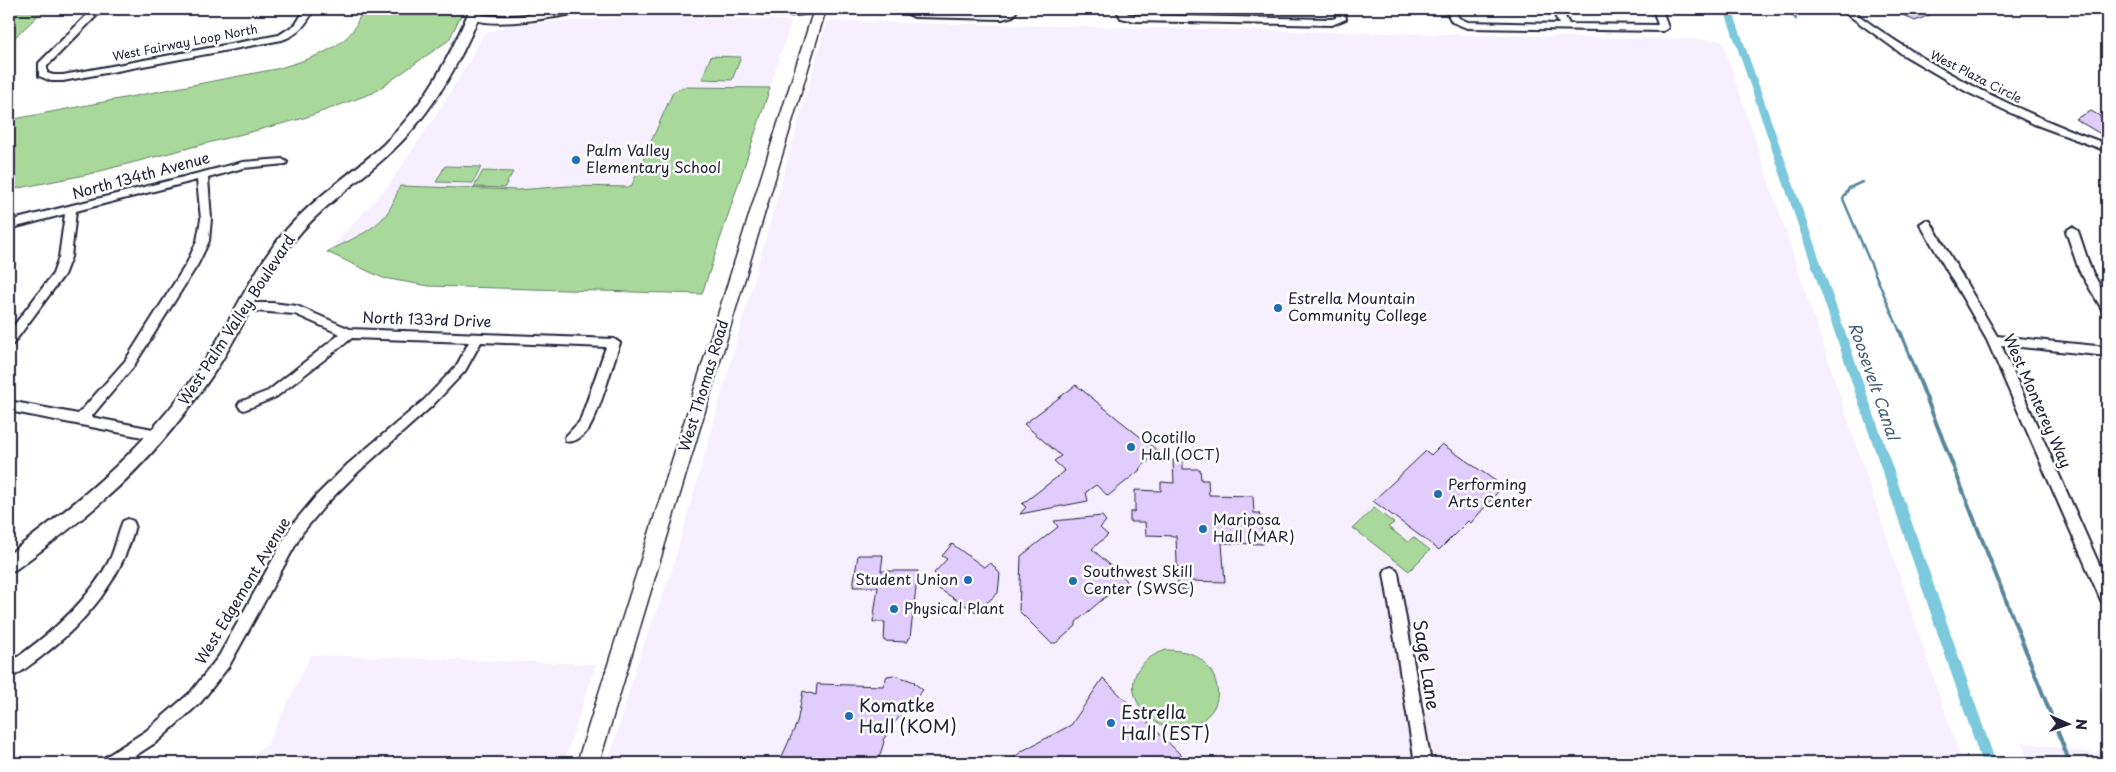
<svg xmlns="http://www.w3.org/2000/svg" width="2116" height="772" font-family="'Playpen Sans',sans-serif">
  <rect width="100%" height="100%" fill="#fff"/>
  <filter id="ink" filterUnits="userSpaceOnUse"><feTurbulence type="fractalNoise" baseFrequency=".02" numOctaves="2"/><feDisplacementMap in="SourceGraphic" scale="10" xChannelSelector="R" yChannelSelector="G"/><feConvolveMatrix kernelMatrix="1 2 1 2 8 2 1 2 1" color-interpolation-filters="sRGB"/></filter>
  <g filter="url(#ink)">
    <g fill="#f6f0fe">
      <polygon points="658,15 786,20 791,23 781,54 779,54 778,57 780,57 702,294 429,286 383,278 327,252 388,186 434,118 471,58 483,34 510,25"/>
      <polygon points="827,21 1722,40 1962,763 608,763 639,657 670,576"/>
      <polygon points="311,655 596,664 564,763 240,763 267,745"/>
      <polygon points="2021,742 2107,755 2107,763 2029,763"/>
    </g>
    <g fill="#a9d99a" stroke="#667e6a">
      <polygon points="9,9 45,9 9,43"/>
      <path d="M363,9H464L449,40L373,93L304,118L85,175L9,190V120L276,69C300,62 341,51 355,27C358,21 360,15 363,9Z"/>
      <polygon points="711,56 741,57 732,80 702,79"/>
      <path d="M683,87L770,88L702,294L429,286L383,278L327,252C345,242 370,233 384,217C392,208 395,197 400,186L518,190L568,186L631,187L673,92Z"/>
      <polygon points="445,166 481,167 473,183 436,182"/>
      <polygon points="483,171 513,172 504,188 474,187"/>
      <polygon points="1374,508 1394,523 1388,527 1408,542 1413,537 1430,550 1409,571 1353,528"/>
      <path d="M1166,650C1175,650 1183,651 1192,654C1214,664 1227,696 1209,714C1163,763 1091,675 1166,650Z"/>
    </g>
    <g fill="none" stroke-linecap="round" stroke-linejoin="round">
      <g stroke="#58869c" stroke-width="2.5">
        <polyline points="1788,9 1796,19"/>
        <polyline points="1862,182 1849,188 1843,199 1900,332"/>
      </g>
      <polyline stroke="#58869c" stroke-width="4" points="1900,331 2070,763"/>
      <polygon fill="#7cc8dc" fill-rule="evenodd" points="1724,9 1732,9 1996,763 1982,763"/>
    </g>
    <g fill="#e0ccfd" stroke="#22223b">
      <polygon points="1891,9 1944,9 1915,21"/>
      <polygon points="2091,111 2107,120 2107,128 2099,133 2075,119"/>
      <polygon points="1076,385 1159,452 1139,469 1140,470 1108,496 1096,485 1086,492 1088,501 1020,514 1026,507 1022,504 1065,471 1054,461 1061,456 1024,424"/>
      <polygon points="1442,444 1503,486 1471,523 1468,521 1439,550 1373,501 1426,451 1431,455"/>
      <polygon points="1173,460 1183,460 1183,469 1200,469 1201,480 1208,480 1209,495 1253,496 1254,513 1259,513 1260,516 1263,544 1222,543 1225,582 1189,581 1190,590 1178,589 1176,536 1146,535 1145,522 1130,522 1130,512 1134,512 1135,510 1135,490 1161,491 1161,482 1174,483"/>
      <polygon points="1102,516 1106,521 1100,528 1108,535 1092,549 1125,578 1126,583 1115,593 1110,593 1076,622 1076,626 1056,643 1051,643 1019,611 1021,556 1058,527 1054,521"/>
      <polygon points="952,544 984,567 991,563 1000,574 998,593 976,612 934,586 936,575 934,573 947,559 942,556"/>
      <polygon points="858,555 883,555 881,571 918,571 910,638 908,638 907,642 884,641 885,622 873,622 878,587 853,587"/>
      <polygon points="894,675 915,682 914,683 923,690 894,723 883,740 884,742 878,761 872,760 871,763 779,763 797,723 803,691 816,695 817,684 883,686 887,676"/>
      <polygon points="1103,678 1189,763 1008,763 1022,751 1071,725"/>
    </g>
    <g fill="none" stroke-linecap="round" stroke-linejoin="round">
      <g stroke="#22223b" stroke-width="4">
        <g id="minor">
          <path d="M93,9H103L47,66V73L53,75H63L279,35L296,24L305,9H314C307,24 298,35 282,40L63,81H51L39,76V63Z"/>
          <path d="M568,9H592L587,12C562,15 487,32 468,16L473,13C505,20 536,14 568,9Z"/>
          <path d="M750,9H823L821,11C806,15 762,19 750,9Z"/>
          <polygon points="898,9 910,9 916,11 1002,13 1007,12 1009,9 1018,9 1013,16 1002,19 914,17"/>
          <polygon points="1116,9 1125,9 1128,14 1135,15 1331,19 1336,18 1336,9 1344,9 1346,19 1332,25 1135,21 1121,18"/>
          <polygon points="1445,9 1454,9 1459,18 1468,22 1559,24 1552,9 1561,9 1569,24 1658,25 1653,9 1662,9 1668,28 1663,31 1467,28 1452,22"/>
          <path d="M1840,9H1850C1929,68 2015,111 2107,144V151L2034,124L1967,92L1902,54Z"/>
          <polygon points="282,159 287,162 286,164 243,168 208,178 211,219 209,241 198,264 133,367 91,417 158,430 163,431 164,435 163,439 158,440 9,411 9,401 78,414 125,361 187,263 197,241 201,219 197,180 76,211 71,257 64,275 13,344 9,345 9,332 53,274 59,257 65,214 9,229 9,221 243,162"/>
          <polygon points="1926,220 1930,221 1997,336 2107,347 2107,356 2001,345 2107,582 2107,604 2102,602 2100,598 1987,340 1920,224"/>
          <polygon points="2072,227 2078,231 2091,270 2107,298 2107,312 2103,311 2079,270 2066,231"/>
          <path d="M244,303H272L297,306L350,329L614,339L620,343C611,368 603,402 591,425C587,433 575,444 566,441L565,437L580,421L606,347L481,342L465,371L432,406L358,472L327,503L302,533L229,666L201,702L158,741L124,763H102L104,758L146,731L191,692L219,656L292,525L317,495L348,464L424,400L457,365L469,342L352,338L276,397L244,410L240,408L238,405L240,402L268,391L340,334L295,314L240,310L238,307Z"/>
          <path d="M128,519L133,521L135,525C122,580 85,623 41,657C31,664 20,674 9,678V663C47,637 87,603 109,561C116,548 117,534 123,521Z"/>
          <polygon points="1391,567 1396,569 1398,573 1431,763 1415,763 1384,573 1386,569"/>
        </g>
      </g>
      <g stroke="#22223b" stroke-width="4">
        <path id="tertiary" d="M470,9H482C461,61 433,113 391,152C360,181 323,205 296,238C261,280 242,332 211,377C181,421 145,464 105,499C76,525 46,547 15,570L9,572V554C84,498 147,446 200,368C231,323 251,271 286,230C315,197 351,174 383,145C423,107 449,59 470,9Z"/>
      </g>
      <g stroke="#22223b" stroke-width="3">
        <polygon id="secondary" points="814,9 826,9 599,763 577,763"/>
      </g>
      <use href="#minor" fill="#fff" fill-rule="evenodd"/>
      <use href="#tertiary" fill="#fff" fill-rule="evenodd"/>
      <use href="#secondary" fill="#fff" fill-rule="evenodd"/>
    </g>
  </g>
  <g fill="#1f6fb2" stroke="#fff" stroke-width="2">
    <circle cx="576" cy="160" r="5"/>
    <circle cx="1278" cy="308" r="5"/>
    <circle cx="1131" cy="447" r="5"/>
    <circle cx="1438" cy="494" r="5"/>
    <circle cx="1203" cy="529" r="5"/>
    <circle cx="968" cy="580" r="5"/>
    <circle cx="1073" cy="581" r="5"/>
    <circle cx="894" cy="609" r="5"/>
    <circle cx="849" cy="716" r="5"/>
    <circle cx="1111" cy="723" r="5"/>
  </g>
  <g text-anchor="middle" stroke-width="5" stroke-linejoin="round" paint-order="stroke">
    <g font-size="12" fill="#22223b" stroke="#fff">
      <text transform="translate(185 43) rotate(-11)" y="4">West Fairway Loop North</text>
      <text transform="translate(1976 77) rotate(27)" y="4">West Plaza Circle</text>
    </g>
    <g font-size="15" fill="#22223b" stroke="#fff" text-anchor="start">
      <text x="586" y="156">Palm Valley<tspan x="586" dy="17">Elementary School</tspan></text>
      <text x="1288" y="304">Estrella Mountain<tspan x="1288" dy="17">Community College</tspan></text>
      <text x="1141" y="443">Ocotillo<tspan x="1141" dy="17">Hall (OCT)</tspan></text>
      <text x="1448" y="490">Performing<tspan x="1448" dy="17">Arts Center</tspan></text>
      <text x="1213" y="525">Mariposa<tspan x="1213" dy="17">Hall (MAR)</tspan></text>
      <text x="1083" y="577">Southwest Skill<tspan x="1083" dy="17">Center (SWSC)</tspan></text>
      <text x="958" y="585" text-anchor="end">Student Union</text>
      <text x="904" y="614">Physical Plant</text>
    </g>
    <g font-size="15" fill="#22223b" stroke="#fff">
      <text transform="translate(141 176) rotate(-15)" y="5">North 134th Avenue</text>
      <text transform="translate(237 320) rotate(-57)" y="5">West Palm Valley Boulevard</text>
      <text transform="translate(427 320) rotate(2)" y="5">North 133rd Drive</text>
      <text transform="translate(704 386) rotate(-73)" y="5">West Thomas Road</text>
      <text transform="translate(2037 401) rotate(66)" y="5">West Monterey Way</text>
      <text transform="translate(243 591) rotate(-59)" y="5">West Edgemont Avenue</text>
    </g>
    <g font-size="16" font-style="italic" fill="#425c73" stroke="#fff">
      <text transform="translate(1874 381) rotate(71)" y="6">Roosevelt Canal</text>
    </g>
    <g font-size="18" fill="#22223b" stroke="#fff">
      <text transform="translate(1426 665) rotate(81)" y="6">Sage Lane</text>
    </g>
    <g font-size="18" fill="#22223b" stroke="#fff" text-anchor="start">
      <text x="859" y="712">Komatke<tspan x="859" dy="21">Hall (KOM)</tspan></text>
      <text x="1121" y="719">Estrella<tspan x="1121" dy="21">Hall (EST)</tspan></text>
    </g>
  </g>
  <rect width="2116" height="772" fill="none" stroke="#fff" stroke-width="30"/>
  <rect x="15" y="15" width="2086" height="742" fill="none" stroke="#22223b" stroke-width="2" filter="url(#ink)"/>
  <g transform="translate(2068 724) rotate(92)" stroke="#ffffff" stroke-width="4" paint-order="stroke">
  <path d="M0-4L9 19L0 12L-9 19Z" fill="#22223b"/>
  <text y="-8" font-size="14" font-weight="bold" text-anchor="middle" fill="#22223b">N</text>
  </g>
</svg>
